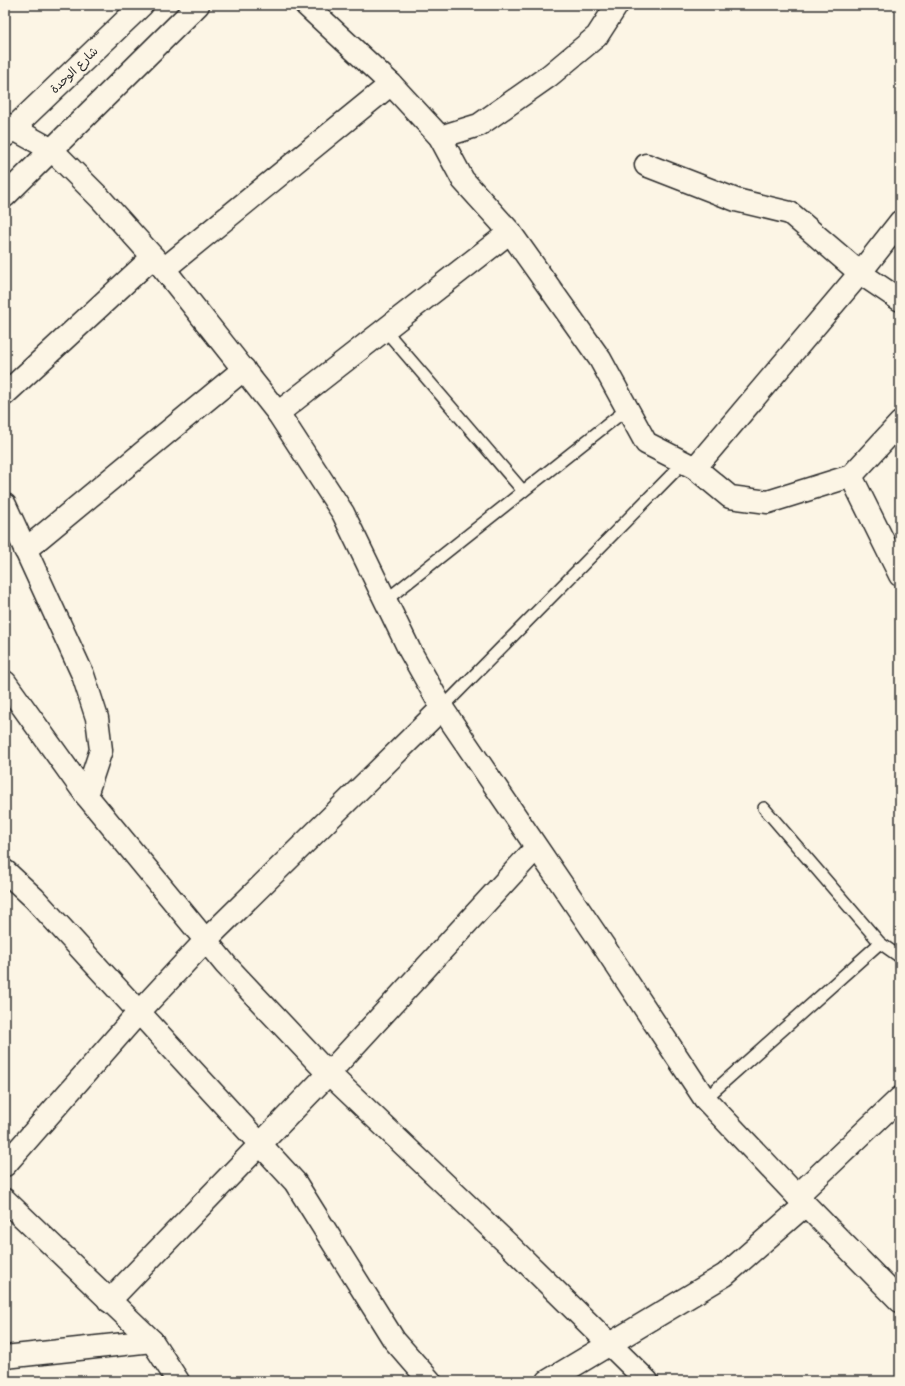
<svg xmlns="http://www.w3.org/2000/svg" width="905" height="1386" viewBox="0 0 905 1386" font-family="'Balsamiq Sans','Playpen Sans Arabic',sans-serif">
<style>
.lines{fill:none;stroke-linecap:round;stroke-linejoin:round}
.lane-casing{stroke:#2b2b2b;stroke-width:14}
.street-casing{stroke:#2b2b2b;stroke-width:25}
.secondary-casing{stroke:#2b2b2b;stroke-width:25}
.lane{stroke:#fcf5e5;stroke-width:11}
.street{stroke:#fcf5e5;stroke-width:22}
.secondary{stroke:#fcf5e5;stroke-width:22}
.labels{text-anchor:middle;stroke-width:3.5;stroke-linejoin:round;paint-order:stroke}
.street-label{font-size:12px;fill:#2b2b2b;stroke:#fcf5e5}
</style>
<rect width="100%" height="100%" fill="#fcf5e5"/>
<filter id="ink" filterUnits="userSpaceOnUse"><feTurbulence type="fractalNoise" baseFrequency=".025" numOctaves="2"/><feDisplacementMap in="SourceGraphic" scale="8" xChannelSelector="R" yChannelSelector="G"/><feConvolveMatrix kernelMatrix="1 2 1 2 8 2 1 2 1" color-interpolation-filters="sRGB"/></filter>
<g filter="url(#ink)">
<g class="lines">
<g class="lane-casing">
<g id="lane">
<path d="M385,330l138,161"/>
<path d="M386,600l241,-191"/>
<path d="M442,708l241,-245"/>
<path d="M764,808l116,135 20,14"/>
<path d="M705,1099l175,-156"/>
</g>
</g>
<g class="street-casing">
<g id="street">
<path d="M440,137l39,-12 70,-49 48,-40 20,-31"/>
<path d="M646,165l90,35 54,13 70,60 40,27"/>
<path d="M510,232l90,127 46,84 49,25 35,29 38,5 83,-26 49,-53"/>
<path d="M164,269l227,-185"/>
<path d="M5,394l148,-137"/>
<path d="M278,413l232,-181 -47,-52 -23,-43 -49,-53 -85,-79"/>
<path d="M695,468l165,-195 40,-51"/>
<path d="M851,476l49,99"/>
<path d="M5,505l78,170 14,43 4,32 -15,45"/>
<path d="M25,550l219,-181"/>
<path d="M5,682l81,113 140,170 95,101 188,179 138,136"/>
<path d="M5,871l29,27 261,284 99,158 36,41"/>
<path d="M5,1165l134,-153 67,-72 236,-232"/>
<path d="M797,1196l103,-98"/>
<path d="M5,1200l147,141 26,40"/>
<path d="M109,1301l220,-228 207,-225"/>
<path d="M5,1357l147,-16"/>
<path d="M548,1381l177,-106 80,-70"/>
</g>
</g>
<g class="secondary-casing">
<g id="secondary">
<path d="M5,124l47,26 48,48 64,71 114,144 65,100 66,136 33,59 161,237 102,154 92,97 103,105"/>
<path d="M5,136l137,-131"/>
<path d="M5,196l193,-191"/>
</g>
</g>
<use href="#lane" class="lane"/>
<use href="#street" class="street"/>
<use href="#secondary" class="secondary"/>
</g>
</g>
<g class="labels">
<g class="street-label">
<text transform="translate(74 70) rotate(-44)" y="4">شارع الوحدة</text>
</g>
</g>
<rect width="905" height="1386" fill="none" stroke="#fcf5e5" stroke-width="20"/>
<rect x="10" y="10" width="885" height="1366" fill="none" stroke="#2b2b2b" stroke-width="1.5" filter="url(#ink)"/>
</svg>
